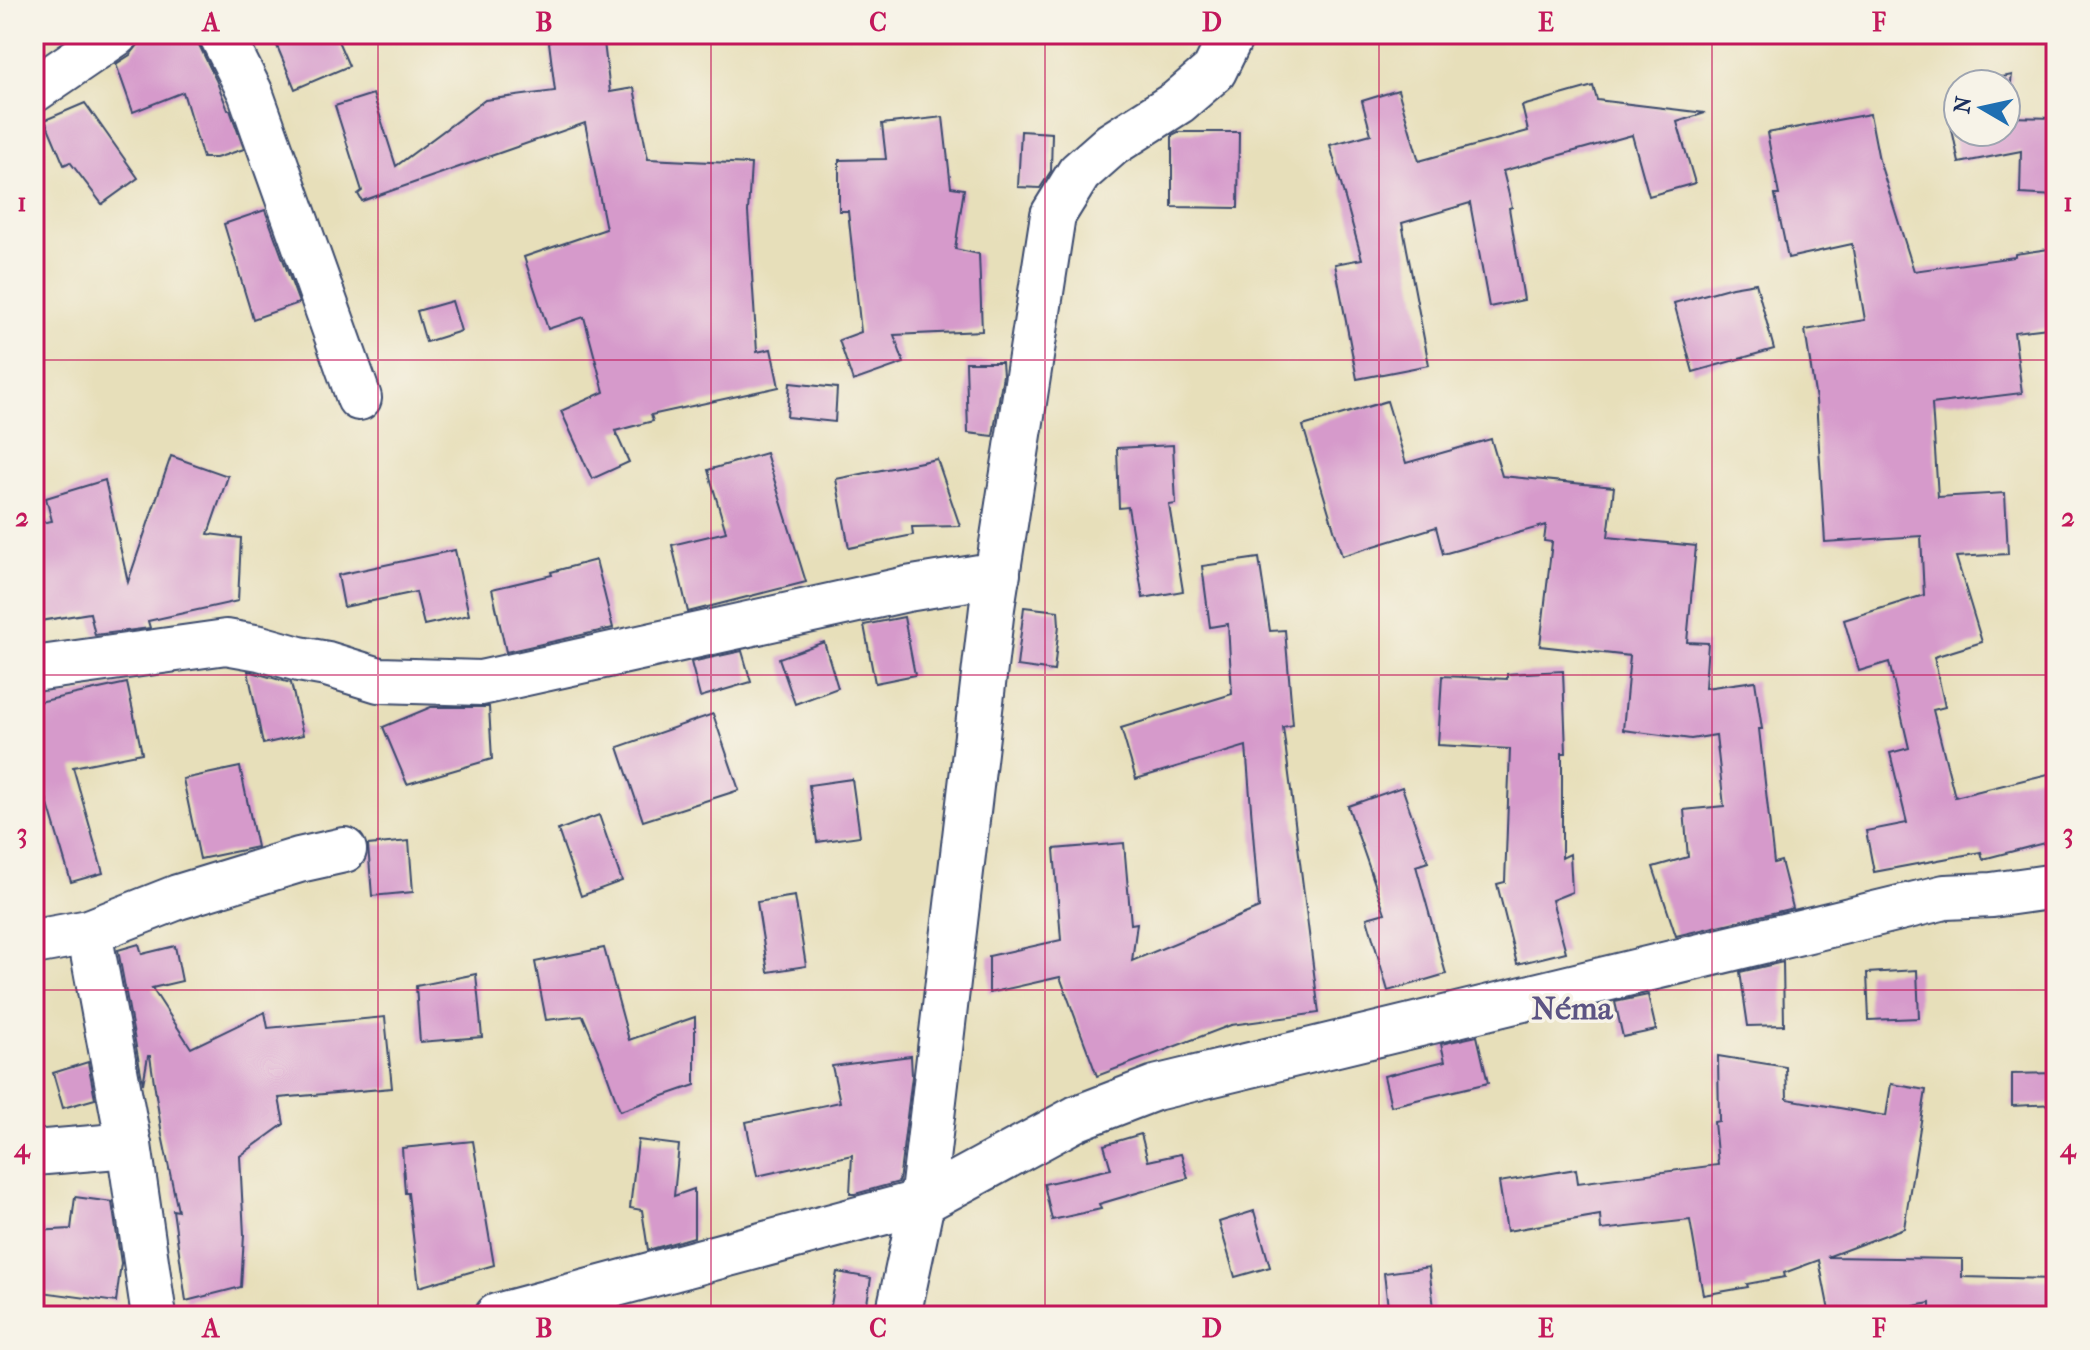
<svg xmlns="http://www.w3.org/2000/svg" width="2090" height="1350" viewBox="0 0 2090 1350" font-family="'IM FELL French Canon',serif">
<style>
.building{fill:#d69acb}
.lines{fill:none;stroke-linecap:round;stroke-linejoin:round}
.minor-casing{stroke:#3a496c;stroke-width:48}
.minor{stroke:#fff;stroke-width:44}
.grid{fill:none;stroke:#c2185b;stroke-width:2;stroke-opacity:0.55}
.labels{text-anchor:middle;stroke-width:7;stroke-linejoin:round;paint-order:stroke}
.neighbourhood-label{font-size:32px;font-weight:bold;fill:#5c5484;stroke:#f7f3e8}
.neatline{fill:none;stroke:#c2185b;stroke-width:3}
.grid-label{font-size:26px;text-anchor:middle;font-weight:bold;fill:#c2185b}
</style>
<rect width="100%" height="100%" fill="#f7f3e8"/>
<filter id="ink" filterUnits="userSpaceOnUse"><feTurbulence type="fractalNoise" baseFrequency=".0125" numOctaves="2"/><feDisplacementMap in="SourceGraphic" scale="16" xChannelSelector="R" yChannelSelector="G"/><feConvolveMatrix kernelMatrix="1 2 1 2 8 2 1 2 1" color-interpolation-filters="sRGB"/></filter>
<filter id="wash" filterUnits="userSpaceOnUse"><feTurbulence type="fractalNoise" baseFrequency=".006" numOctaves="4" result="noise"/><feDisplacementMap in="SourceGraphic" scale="32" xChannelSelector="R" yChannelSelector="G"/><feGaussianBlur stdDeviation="1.8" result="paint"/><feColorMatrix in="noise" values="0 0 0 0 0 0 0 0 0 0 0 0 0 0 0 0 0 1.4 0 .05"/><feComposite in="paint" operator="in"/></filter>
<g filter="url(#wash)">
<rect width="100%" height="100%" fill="#e7dfba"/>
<g id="blocks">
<g class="building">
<path d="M141,34h55l3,11 17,35 12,30h2l14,39 -28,9h-13l-20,-66 -50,20 -17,-48 14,-9 8,-10z"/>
<path d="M272,34h63l14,32 -54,23z"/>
<path d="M548,34h55l7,58 24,-4 14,71 103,5 -3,48 9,140 14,-3 8,38 -128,28 2,6 -38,10 14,31 -37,17 -31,-68 43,-19 -20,-75 -36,12 -24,-72 82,-28 -21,-106 -223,78 -4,-7 4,-3 -27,-85 38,-12 23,72 89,-66 70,-9z"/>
<path d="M2012,75l-6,42 50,1v78l-36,-2 1,-43 -62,12 -13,-63 12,-3v35h48v-48h-37z"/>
<path d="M1593,86l4,14 108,13 -28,9 18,61 -46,13 -17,-61 -129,36 9,36 -3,1 15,92 -35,7 -19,-104 -68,20 27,142 -72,14 -22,-115 27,-5 -32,-114 41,-11 -9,-33 36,-11 21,71 109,-30 -6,-25z"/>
<path d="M85,103l53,75 -36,26 -32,-42 -6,3 -19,-45z"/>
<path d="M1870,114l9,46 35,111 101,-14v-3l41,-6v79l-42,5 8,61 -90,11 6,93 67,-4 3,61 -52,3 26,85 -48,15 11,50 -12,3 22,87 101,-25v68l-73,19 -2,-7 -107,20 -8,-41 41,-8 -17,-70 19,-5 -20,-86 -30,9 -15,-51 80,-25 -3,-59 -96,6 -9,-142 -11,-70 60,-10 -13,-76 -64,14 -13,-63h4l-12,-62z"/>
<path d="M943,117l8,70 13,2 -9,60 24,5 3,77 -88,4 10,28 -51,18 -14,-41 22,-8 -13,-121h-9v-51l47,-1 -4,-35z"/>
<path d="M1021,131l31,2 -1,38 -11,17 -22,-1z"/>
<path d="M1178,132h61l-1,76 -66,-1v-72z"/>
<path d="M265,210l34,93 -46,16 -29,-95z"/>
<path d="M1756,283l18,66 -81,23 -19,-69 58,-16z"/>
<path d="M452,301l9,30 -35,11 -9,-31z"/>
<path d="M966,362h36l1,13 -10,61 -25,-3z"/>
<path d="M790,383l47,5 -2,34 -48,-5z"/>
<path d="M1387,401l19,62 85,-24 11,37 112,11 -6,50 88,9 -9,96 21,1 -3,45 50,-7 7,48h-3l15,134 7,-2 12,47 -117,28 -23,-69 35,-10 -4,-47 40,-4 -8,-71 -25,4 -68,-9 7,-74 -90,-10 12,-104 -8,-1 2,-16 -103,29 -7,-27 -94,29 -39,-130z"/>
<path d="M1173,445l3,59 -7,1 14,86 -40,7 -15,-91 -9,1 -2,-60z"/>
<path d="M766,453l40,129 -118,30 -16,-67 54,-13 -18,-62z"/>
<path d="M171,456l57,20 -20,58 33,4 -3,63 -90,20 2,7 -55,7 -5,-22 -50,8 -6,-31v-66l18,-3 -6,-23 59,-18 23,102z"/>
<path d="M937,459l23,67 -48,1 1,8 -64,13 -13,-69z"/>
<path d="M455,550l14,65 -45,10 -8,-33 -72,15 -6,-32z"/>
<path d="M1259,558l11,73 15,-1 8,95 -10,2 36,286 -88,12 -134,51 -37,-99 -71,16v-37l72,-16 -7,-91 70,-6 7,81 6,-1 -5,38 127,-53 -13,-162 -110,33 -15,-51 111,-34 -4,-70 -18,3 -8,-61z"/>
<path d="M596,560l17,68 -107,24 -14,-63 60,-14 -1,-3z"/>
<path d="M1024,607l34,4 1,14 -5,46 -37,-5z"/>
<path d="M904,617l11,58 -40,8 -11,-58z"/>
<path d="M824,642l14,46 -43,16 -16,-46z"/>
<path d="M742,651l9,31 -51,15 -9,-35z"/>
<path d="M248,671l43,12 12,52 -40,9z"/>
<path d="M1563,671l3,82h-4v105l8,-4 2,38 -20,8 14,52 -49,12 -20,-80 8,-2 5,-133 -72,-4 4,-69 65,3v-5z"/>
<path d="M127,683l15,70 -69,14 30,106 -32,9 -32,-108 -5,2v-73z"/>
<path d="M431,707h58l3,52 -85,25 -24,-57z"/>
<path d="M713,714l26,76 -96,31 -25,-74z"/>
<path d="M240,767l17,80 -57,12 -17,-80z"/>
<path d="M852,779l8,57 -43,6 -8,-57z"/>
<path d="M1402,787l26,75 -12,4 30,108 -58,17 -21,-73 18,-5 -37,-107z"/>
<path d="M599,815l23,66 -41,15 -23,-66z"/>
<path d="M409,841l4,51 -41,4 -4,-51z"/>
<path d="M795,896l11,70 -38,6 -11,-70z"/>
<path d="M139,944l3,10 33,-8 7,35 -30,7 39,60 74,-36 3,16 117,-11 7,71 -113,10 5,26 -44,32 4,79 -3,52 -55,14 -13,-91 5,1 -16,-76 -12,-79h-2l-5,28 -25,-134z"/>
<path d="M604,948l25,92 66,-23v68l-75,26 -19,-53 -18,-42 -37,4 -11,-58z"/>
<path d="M1783,962l1,63 -36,1 -8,-54z"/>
<path d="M1917,970l2,48 -50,2 -2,-47z"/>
<path d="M476,974l6,63 -62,5 -4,-56z"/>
<path d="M1648,995l8,35 -33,7 -8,-35z"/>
<path d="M1477,1036l11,47 -97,23 -7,-30 61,-15 -4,-17z"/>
<path d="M911,1056l1,20 -13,106 -44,12h-5l2,-39 -95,21 -11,-54 94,-20 -8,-36z"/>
<path d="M1718,1056l68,11 1,32 99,17 5,-32 35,6 -22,138 -77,29 135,2v18l94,2v37h-126v-13l-66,13h-34l-11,-56 -35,13 1,4 -38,7 1,3 -45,8 -13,-75 -89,10 -1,-15 -93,16 -8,-49 77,-13 2,14 140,-18 -4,-43 5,-1z"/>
<path d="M88,1062l7,37 -32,9 -10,-35z"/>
<path d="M2056,1073v31l-44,2v-32z"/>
<path d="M1141,1134l7,27 33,-7 7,24 -89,26 2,5 -49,11 -8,-36 67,-15 -7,-24z"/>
<path d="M638,1140l41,5 -5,51 20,-7v48l-46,13 -6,-40 -12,-2z"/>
<path d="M473,1141l21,124 -75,22 -11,-94h-3l-3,-45z"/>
<path d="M75,1197l37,5 9,61 -5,39 -82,-11v-60l37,-2z"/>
<path d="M1254,1211l16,56 -35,10 -16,-55z"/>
<path d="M1429,1267l6,49h-46l-5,-43z"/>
<path d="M837,1272l34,6 -6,38h-36z"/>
</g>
</g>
</g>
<g filter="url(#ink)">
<use href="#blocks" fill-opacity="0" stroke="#3a496c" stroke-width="2"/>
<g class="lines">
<g class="minor-casing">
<g id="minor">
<path d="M221,34l29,58 109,306"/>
<path d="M34,90l82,-56"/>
<path d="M34,669l192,-27 34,6 39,11 28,5 52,16 102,3 426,-94 91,-15"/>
<path d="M89,932l40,213 25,171"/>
<path d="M34,942l55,-10 89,-35 121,-37 45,-10"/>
<path d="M34,1153l95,-8"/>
<path d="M497,1316l425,-114 155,-84 78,-30 790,-191 47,-2 64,-9"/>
<path d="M898,1316l24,-114 70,-594 61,-393 26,-42 33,-29 66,-42 36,-31 18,-37"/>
</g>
</g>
<use href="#minor" class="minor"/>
</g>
</g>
<path class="grid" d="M378,34v1282M711,34v1282M1045,34v1282M1379,34v1282M1712,34v1282M34,360h2022M34,675h2022M34,990h2022"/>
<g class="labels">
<g class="neighbourhood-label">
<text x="1572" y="1019">Néma</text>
</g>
</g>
<rect width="2090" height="1350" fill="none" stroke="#f7f3e8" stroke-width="88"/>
<g transform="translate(1982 108) rotate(279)"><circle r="38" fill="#f7f3e8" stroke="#9fa5b1" stroke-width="2"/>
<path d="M0-6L14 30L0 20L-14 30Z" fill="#1f6fb2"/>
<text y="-12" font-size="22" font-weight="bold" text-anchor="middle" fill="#1b2f5e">N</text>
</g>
<rect x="44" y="44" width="2002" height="1262" class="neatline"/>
<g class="grid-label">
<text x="211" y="31">A</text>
<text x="544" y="31">B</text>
<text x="878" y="31">C</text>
<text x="1212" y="31">D</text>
<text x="1546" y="31">E</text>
<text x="1879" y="31">F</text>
<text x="22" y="211">1</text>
<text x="2068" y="211">1</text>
<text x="22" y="526">2</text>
<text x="2068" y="526">2</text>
<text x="22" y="842">3</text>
<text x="2068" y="842">3</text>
<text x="22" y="1157">4</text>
<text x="2068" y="1157">4</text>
<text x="211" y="1337">A</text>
<text x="544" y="1337">B</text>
<text x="878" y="1337">C</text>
<text x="1212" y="1337">D</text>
<text x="1546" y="1337">E</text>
<text x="1879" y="1337">F</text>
</g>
</svg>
